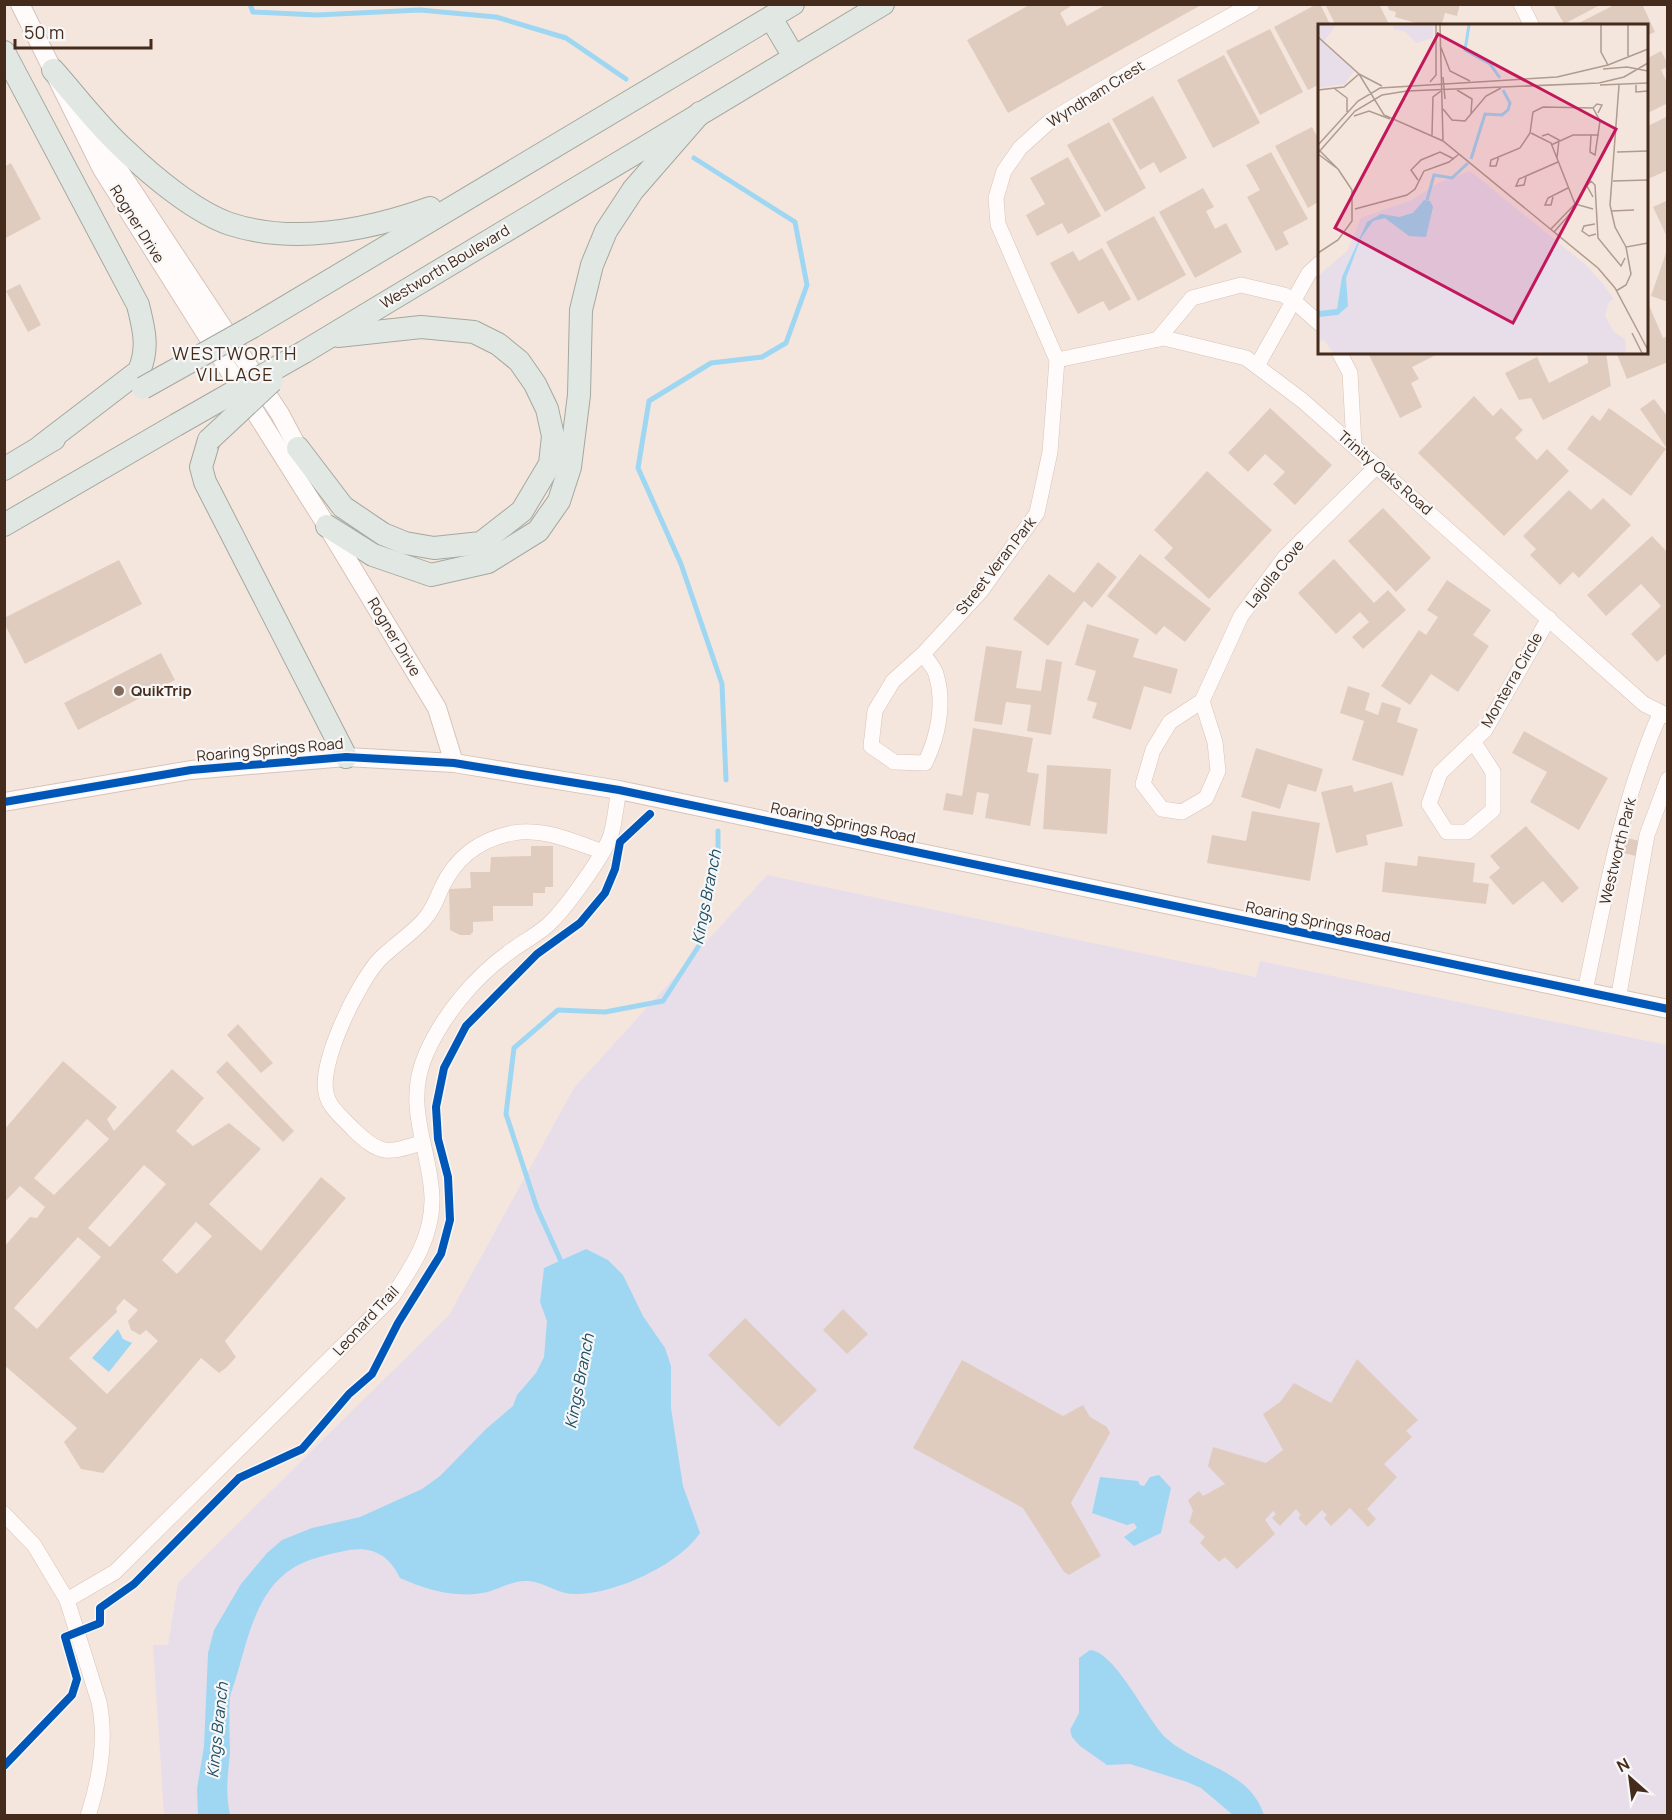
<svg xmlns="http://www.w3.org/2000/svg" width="1672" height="1820" viewBox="0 0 1672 1820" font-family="Manrope,sans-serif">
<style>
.green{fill:#e7deea}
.water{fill:#9fd7f3}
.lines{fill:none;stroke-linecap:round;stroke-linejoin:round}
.stream{stroke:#9fd7f3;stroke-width:5}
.building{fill:#e0ccbf;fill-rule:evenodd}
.minor-casing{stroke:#d7c3b8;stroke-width:16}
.tertiary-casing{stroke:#d7c3b8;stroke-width:20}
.primary-casing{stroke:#a4a89f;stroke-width:24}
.minor{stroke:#fefbfa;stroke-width:15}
.tertiary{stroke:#fefbfa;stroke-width:18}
.primary{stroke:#e1e7e3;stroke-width:22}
.primary-bridge-casing{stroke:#a4a89f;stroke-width:24;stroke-linecap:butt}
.primary-bridge{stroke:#e1e7e3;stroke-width:22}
.cycleway-casing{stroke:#f7f7f7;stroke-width:11}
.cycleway{stroke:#0057b8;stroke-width:8}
.poi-dot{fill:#836c5f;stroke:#f7f7f7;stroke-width:2}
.labels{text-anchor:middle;stroke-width:4.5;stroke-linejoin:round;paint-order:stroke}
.street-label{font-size:15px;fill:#452b1b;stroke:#f7f7f7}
.poi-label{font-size:15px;font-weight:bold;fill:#452b1b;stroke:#f7f7f7;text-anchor:start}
.water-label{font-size:16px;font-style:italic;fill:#1f4f65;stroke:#f7f7f7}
.quarter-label{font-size:18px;letter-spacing:1.5px;fill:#452b1b;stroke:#f7f7f7}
.inset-river{fill:none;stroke:#9fd7f3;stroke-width:3}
.inset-road{fill:none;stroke:#af9b8f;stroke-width:1.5}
.view{fill:#c2185b;fill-opacity:0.15;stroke:#c2185b;stroke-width:3}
.inset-edge{fill:none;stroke:#452b1b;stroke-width:3}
</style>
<rect width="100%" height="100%" fill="#f5e6dd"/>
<path class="green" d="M767,875l489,102 4,-16 407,84v770h-1503l-11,-170h15l10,-62 271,-268 125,-227z"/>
<g class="water">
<path d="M586,1249l22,11 15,15 20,41 22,32 6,18v42l12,78 17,47c-22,33 -89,63 -128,61 -15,-1 -29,-12 -44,-13 -14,-1 -27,7 -40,11 -30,7 -61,-2 -88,-14 -10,-22 -27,-32 -51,-28 -18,4 -40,8 -56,18 -42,26 -47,85 -62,125 -3,8 -1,47 -1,59 -2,25 -5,38 0,63h-32l-1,-26 7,-43 4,-93 6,-23 27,-46 26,-31 15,-13 30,-12 48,-11 62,-28 18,-13 46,-47 27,-23 4,-11 19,-22 8,-16 3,-36 -7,-19 4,-34z"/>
<path d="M118,1329l5,10 9,4 -23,29 -17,-14z"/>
<path d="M1159,1475l12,13 -10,45 -27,13 -10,-9 13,-9 -3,-5 -7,2 -35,-12 8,-36 38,4 2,4 4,1 6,-9z"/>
<path d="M1090,1650c25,1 57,70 76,88 31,28 84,32 98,77h-31l-32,-27 -14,-6 -57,-18 -23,1 -27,-19 -8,-9 -2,-7 9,-17v-55z"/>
</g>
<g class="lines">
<g class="stream">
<path d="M250,4l3,8 64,3 103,-5 76,7 70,21 60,41"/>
<path d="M694,158l101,64 12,63 -21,58 -24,14 -51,6 -62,38 -11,67 43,96 41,120 4,96"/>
<path d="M564,1268l-27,-60 -31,-94 8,-66 44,-38 47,2 58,-11 37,-57 18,-94v-19"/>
</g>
</g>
<g class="building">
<path d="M1031,4h43l-14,9 7,13 40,-22h96l-195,109 -41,-73z"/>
<path d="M1317,4h3l11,22h-11v58l-12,6 -34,-63z"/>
<path d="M1325,4h54l11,22h-54z"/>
<path d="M1387,4h73l-3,12 -12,-3 -4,13h-15l-31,-9 1,-5 -7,-2z"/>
<path d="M1553,4h49l-38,20z"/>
<path d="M1616,4h26l13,28 -9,4v-10h-73z"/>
<path d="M1270,29l33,63 -43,23 -34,-64z"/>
<path d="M1661,51l7,13v3l-7,3 7,14v19l-22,11v-55z"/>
<path d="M1224,55l36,68 -47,25 -36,-68z"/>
<path d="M1153,96l34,62 -27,15 -6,-11 -14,8 -28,-51z"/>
<path d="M1668,116v54l-22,10v-53z"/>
<path d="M1109,122l37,66 -41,24 -38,-67z"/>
<path d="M1312,127l8,15v59l-12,7 -33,-62z"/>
<path d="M1271,152l37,67 -25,13 6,12 -13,7 -29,-54 13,-7 -14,-25z"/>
<path d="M1068,157l33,59 -33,18 -6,-11 -25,13 -11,-21 19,-11 -15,-26z"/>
<path d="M11,163l30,56 -37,20v-72z"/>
<path d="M1203,188l11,19 -8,4 9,18 11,-6 16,29 -47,26 -36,-66z"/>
<path d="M1668,200v39l-15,-32z"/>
<path d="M1154,216l32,59 -48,26 -32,-59z"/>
<path d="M1102,248l29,51 -22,12 -6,-10 -25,13 -28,-51 23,-12 6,10z"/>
<path d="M1667,250h1v52l-17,-6z"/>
<path d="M20,284l21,41 -13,7 -22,-41z"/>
<path d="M1646,298l17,40 5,-2v26l-41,17 -11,-27h30z"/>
<path d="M1374,352h68l-30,15 7,12 -8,4 11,24 -22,11 -31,-63z"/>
<path d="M1587,352h19l5,34 -68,34 -12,-22 -12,2 -14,-27 32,-16 12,26 39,-20z"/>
<path d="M1474,396l19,20 8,-8 22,22 -8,8 22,22 10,-11 22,22 -65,65 -86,-83z"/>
<path d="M1654,399l14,18v33l-28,-41z"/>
<path d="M1270,408l62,57 -37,40 -22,-21 12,-12 -20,-18 -17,18 -20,-19z"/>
<path d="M1609,408l57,41 -35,47 -64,-47 25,-34 8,6z"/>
<path d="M1207,471l65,59 -63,69 -45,-41 9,-10 -19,-18z"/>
<path d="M1569,490l22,20 12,-12 28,27 -52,53 -6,-6 -13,13 -30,-30 6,-6 -13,-13z"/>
<path d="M1383,508l48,50 -35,34 -48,-51z"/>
<path d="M1652,536l16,17v99l-11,10 -26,-28 30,-28 -20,-22 -35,32 -19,-21z"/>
<path d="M1140,554l71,55 -26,33 -21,-16 -8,9 -49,-39z"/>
<path d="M1334,559l40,44 14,-13 18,20 -43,39 -11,-12 17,-15 -9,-10 -24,22 -38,-41z"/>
<path d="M119,560l23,44 -117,60 -21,-41v-5z"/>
<path d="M1098,562l19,15 -25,31 -8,-7 -36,45 -35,-27 36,-45 25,19z"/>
<path d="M1447,580l44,30 -18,25 16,11 -31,46 -27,-18 -21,31 -29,-19 38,-56 7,5 12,-18 -11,-7z"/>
<path d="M1087,624l52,15 -6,18 45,12 -7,25 -27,-8 -13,44 -39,-12 5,-15 -10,-3 9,-29 -21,-6z"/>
<path d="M986,646l36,5 -6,37 25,3 5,-32 16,3 -11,73 -24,-4 4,-26 -25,-3 -4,23 -28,-4z"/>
<path d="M161,653l14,27 -97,50 -14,-27z"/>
<path d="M1348,686l22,7 -5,17 13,5 4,-13 19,6 -4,14 21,7 -15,47 -51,-16 12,-39 -24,-8z"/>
<path d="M973,728l60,10 -6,34 12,2 -9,52 -45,-8 4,-24 -12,-2 -4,23 -30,-5 3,-17 16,3z"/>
<path d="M1524,731l84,47 -29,52 -49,-28 17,-30 -35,-19z"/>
<path d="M1256,748l67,21 -7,23 -28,-8 -8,25 -39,-12z"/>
<path d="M1047,765l64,4 -4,65 -64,-5z"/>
<path d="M1392,782l11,44 -37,9 2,10 -32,8 -15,-61 31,-7 2,7z"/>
<path d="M1252,811l68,12 -10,58 -103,-18 5,-28 34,6z"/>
<path d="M1526,826l53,62 -17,15 -19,-22 -30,24 -24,-28 11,-9 -10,-12z"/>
<path d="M1627,838l13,3 -4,15 -13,-3z"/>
<path d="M531,846h22v41h-8v6h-12v13h-40v15l-20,1v10l-3,3h-10l-10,-5 -1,-41 22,-1 -1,-16h20l1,-15 40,-1z"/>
<path d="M1418,856l57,7 -2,19 16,2 -3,20 -104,-12 3,-30 32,4z"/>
<path d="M238,1024l35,39 -12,10 -34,-38z"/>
<path d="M63,1061l54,46 -10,12 7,12 58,-62 32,29 -28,33 17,15 36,-23 32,26 -52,55 52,47 60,-74 25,21 -121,143 11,16 -10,11 -7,5 -18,-15 -98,115 -22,-4 -17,-27 13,-14 -73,-63v-118l26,-30 7,1 8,-11 -25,-21 -16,17v-73zM87,1119l22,20 -55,56 -20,-17zM144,1165l22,19 -56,63 -22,-19zM196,1222l16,14 -35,38 -15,-14zM78,1237l23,20 -64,72 -23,-21zM124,1299l14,11 -10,11 3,9 9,5 6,-5 12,11 -51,53 -38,-36 48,-46 -1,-4z"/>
<path d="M227,1061l67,70 -11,11 -67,-70z"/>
<path d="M843,1309l25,25 -21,20 -24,-24z"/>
<path d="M745,1318l72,72 -38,37 -71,-72z"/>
<path d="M1357,1359l61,61 -12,11 6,6 -28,27 13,13 -30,32 9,10 -8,8 -18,-19 -19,18 -7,-8 3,-3 -5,-5 -16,16 -8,-8 3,-3 -5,-6 -16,17 -8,-8 4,-4 -3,-3 -8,9 10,14 -38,35 -12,-12 -6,5 -19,-19 5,-6 -16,-15 4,-11 -5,-11 11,-9 4,5 22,-12 -17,-18 5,-19 53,16 17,-13 -20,-36 17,-12 14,-19 37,20z"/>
<path d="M962,1360l101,56 20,-11 7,12 17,10 3,6 -39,70 30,53 -32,19 -5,-3 -41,-64 -110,-60z"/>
</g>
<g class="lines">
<g class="minor-casing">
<g id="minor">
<path d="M1521,4l11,22"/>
<path d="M1158,339l34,-41 49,-13 43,10 10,6 26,23"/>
<path d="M1339,352l11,21 4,72"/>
<path d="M1057,360l107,-22 82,20 57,43 341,303 24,12"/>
<path d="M1257,366l52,-93 11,-10"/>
<path d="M923,654c4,6 11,13 13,20 9,30 2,63 -11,89l-31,-1 -23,-16 4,-35 18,-30 30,-27 58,-63 56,-78 13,-61 7,-92 -59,-136 -2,-26 8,-27 16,-23 30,-27 90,-55 112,-62"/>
<path d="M1202,701l13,41 3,29 -12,27 -24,14 -20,-3 -19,-25 10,-34 17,-28 32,-21 39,-85 44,-59 92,-91"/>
<path d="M1473,741l20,31v38l-26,22h-20l-18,-28 11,-31 45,-43 64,-112"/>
<path d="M1585,991c20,-93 36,-189 75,-277"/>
<path d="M1618,1000l29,-165 21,-56"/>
<path d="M421,1143c-35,11 -41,12 -68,-14 -10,-11 -24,-21 -27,-36 -7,-31 32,-110 53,-133 14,-14 31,-25 44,-39 9,-10 13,-20 18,-32 14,-31 39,-50 72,-56 30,-6 61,9 88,18"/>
<path d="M4,1514l30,31 33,55 32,102c8,38 1,77 -11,114"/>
<path d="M67,1600l48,-28 277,-275c21,-31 41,-61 40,-100 -2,-50 -29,-91 -6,-143 17,-39 48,-76 82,-101 14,-11 32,-19 44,-32 15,-15 53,-67 59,-86 4,-14 5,-30 8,-45"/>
</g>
</g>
<g class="tertiary-casing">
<g id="tertiary">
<path d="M20,4l82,165 225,357 110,182 17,55"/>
<path d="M95,134l185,280 18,34"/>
<path d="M4,802l187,-32 155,-13 108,6 165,27 1049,219"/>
</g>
</g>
<g class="primary-casing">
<g id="primary">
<path d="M771,18l23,39"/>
<path d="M4,52l134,253c6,24 11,43 1,66l-98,75"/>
<path d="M53,70c24,27 46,57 73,81 26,25 69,61 104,73 65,21 138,6 200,-16"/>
<path d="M252,327l541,-323"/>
<path d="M304,352l579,-348"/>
<path d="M209,440l-8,27 4,15 141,275"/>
<path d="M298,448l45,59 40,27 22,9 29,5 47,-5 41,-32 28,-47 3,-28 -6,-27 -12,-25 -16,-23 -21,-17 -24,-12 -53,-5 -83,9"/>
<path d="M4,469l50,-30"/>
<path d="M4,525l172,-100"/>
<path d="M327,526l46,29 58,20 57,-13 50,-31 21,-30 11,-34 9,-72 2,-85 11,-45 14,-34 27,-41 67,-77"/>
</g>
</g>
<use href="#minor" class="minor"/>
<use href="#tertiary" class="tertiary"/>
<use href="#primary" class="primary"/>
<g class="primary-bridge-casing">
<g id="primary-bridge">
<path d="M143,388l109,-61"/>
<path d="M176,425l128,-73"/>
<path d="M209,440l63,-59"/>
</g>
</g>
<use href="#primary-bridge" class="primary-bridge"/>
<g class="cycleway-casing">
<g id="cycleway">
<path d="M4,802l187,-32 155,-13 108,6 165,27 1049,219"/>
<path d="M4,1766l68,-71 5,-16 -12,-42 35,-14v-15l34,-24 105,-106 63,-29 47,-55 23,-20 26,-51 43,-69 9,-34 -2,-43 -10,-38 -2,-32 8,-39 22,-42 71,-72 43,-31 25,-30 10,-24 5,-27 30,-28"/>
</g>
</g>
<use href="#cycleway" class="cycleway"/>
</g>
<circle class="poi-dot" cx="119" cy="691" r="6"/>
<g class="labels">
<g class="street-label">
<text transform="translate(1096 94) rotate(-32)" y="5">Wyndham Crest</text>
<text transform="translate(137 224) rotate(58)" y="5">Rogner Drive</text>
<text transform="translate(445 267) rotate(-31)" y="5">Westworth Boulevard</text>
<text transform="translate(1385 473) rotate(41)" y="5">Trinity Oaks Road</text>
<text transform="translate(996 566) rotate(-52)" y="5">Street Veran Park</text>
<text transform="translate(1275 574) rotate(-51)" y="5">Lajolla Cove</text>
<text transform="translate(394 637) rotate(59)" y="5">Rogner Drive</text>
<text transform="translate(1512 680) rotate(-60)" y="5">Monterra Circle</text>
<text transform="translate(270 750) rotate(-5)" y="5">Roaring Springs Road</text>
<text transform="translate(843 823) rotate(12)" y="5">Roaring Springs Road</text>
<text transform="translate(1618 851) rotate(-76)" y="5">Westworth Park</text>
<text transform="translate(1318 922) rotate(12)" y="5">Roaring Springs Road</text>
<text transform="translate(366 1321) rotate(-47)" y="5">Leonard Trail</text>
</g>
<g class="poi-label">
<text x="131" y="696">QuikTrip</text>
</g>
<g class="water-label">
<text transform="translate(706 897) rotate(-79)" y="6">Kings Branch</text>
<text transform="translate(579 1381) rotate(-79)" y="6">Kings Branch</text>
<text transform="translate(217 1730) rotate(-84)" y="6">Kings Branch</text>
</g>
<g class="quarter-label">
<text x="235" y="360">WESTWORTH<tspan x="235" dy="21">VILLAGE</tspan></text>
</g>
</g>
<g transform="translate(1318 24)">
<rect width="330" height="330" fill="#f5e6dd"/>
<path d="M0,1h18l-13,18 31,28 -9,13 -27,4zM75,1h40v13l-17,5 -11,-11 -12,-3zM152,147l116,94 17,19 11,15 -5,3 -4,14 9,16 11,7 1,14h-293l-9,-13 -6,2v-66l29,-25 14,-33 51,-18 26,-17z" fill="#e7deea"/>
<path d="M106,176l6,1 3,6 -7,30 -17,-1 -24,-18 -12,3 -12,17 -15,40 2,28 -10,9 -20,2v-6l19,-2 5,-32 25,-55 14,-8 18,3 14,-4z" fill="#9fd7f3"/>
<path class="inset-river" d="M151,1l-4,25 25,14 10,14M153,135l14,-45 17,1 6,-5 2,-7 -7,-13M109,176l7,-25 18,3 16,-15"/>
<path class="inset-road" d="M122,1l3,116M283,1v27l7,13M310,1v32M0,13l41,37 25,41 59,26 155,127 17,20 33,62M122,21l10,26 20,10M285,45l24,-2 21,4M41,50l23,12M125,53l2,22M112,58l6,-7v-50M282,61l48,-2M301,61l-9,120 5,22 11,20M318,61v7l12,-1M17,65l12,9v14M0,66l26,-3 15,-13M139,66l15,9 -1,15M275,84l4,-4 5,1 -4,8M125,85l9,11 13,1 21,-25 15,-8M36,92l15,-5 21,8M213,109l20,10 24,61 18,5M114,111l1,-38 8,-6M224,112l6,-2 11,6 -2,18M0,121l40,-44 22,-13 177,-11 51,-12 40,-16M233,121l22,-10h26M0,125l20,20 -20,-15M299,128l31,-1M0,129l37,-42 27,-16 25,-4 192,-8 25,-6 24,-14M181,132l-3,10h-6l1,-6 29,-12 10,-15 3,-21 10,-5 50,1 7,13 -5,34 -5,-3 1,-17M208,153l-2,8 -8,1 3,-7 39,-17M100,156l-7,-10 10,-10 19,-8 14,7M295,157l35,-1M235,173l-2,8h-6l3,-7 20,-10M275,173l-6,-11 4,-5 4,4 3,53 23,28 4,-8M37,185l52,-14 8,-6 9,-18 25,-9 10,-8M293,187l23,-1M277,200l-11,2 -2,5 7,5 7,-2M233,205l24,-25M236,208l22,-25M0,229l20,-13 14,-19v-31l-14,-21M298,267l10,-6 5,-11 -5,-27 22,-4M314,309l10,20"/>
<path class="view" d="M120,10l178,95 -103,194 -178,-95z"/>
<rect width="330" height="330" class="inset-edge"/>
</g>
<rect width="1672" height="1820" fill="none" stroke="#452b1b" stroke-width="12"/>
<g transform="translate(1630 1778) rotate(332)" stroke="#f7f7f7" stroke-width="4.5" paint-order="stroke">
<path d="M0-4.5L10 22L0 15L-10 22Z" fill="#452b1b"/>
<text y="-9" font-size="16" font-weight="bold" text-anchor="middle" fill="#452b1b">N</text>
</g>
<path d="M15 39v9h136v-9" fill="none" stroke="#452b1b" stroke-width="3"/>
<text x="24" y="39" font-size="18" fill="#452b1b" stroke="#f7f7f7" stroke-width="4.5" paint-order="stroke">50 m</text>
</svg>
